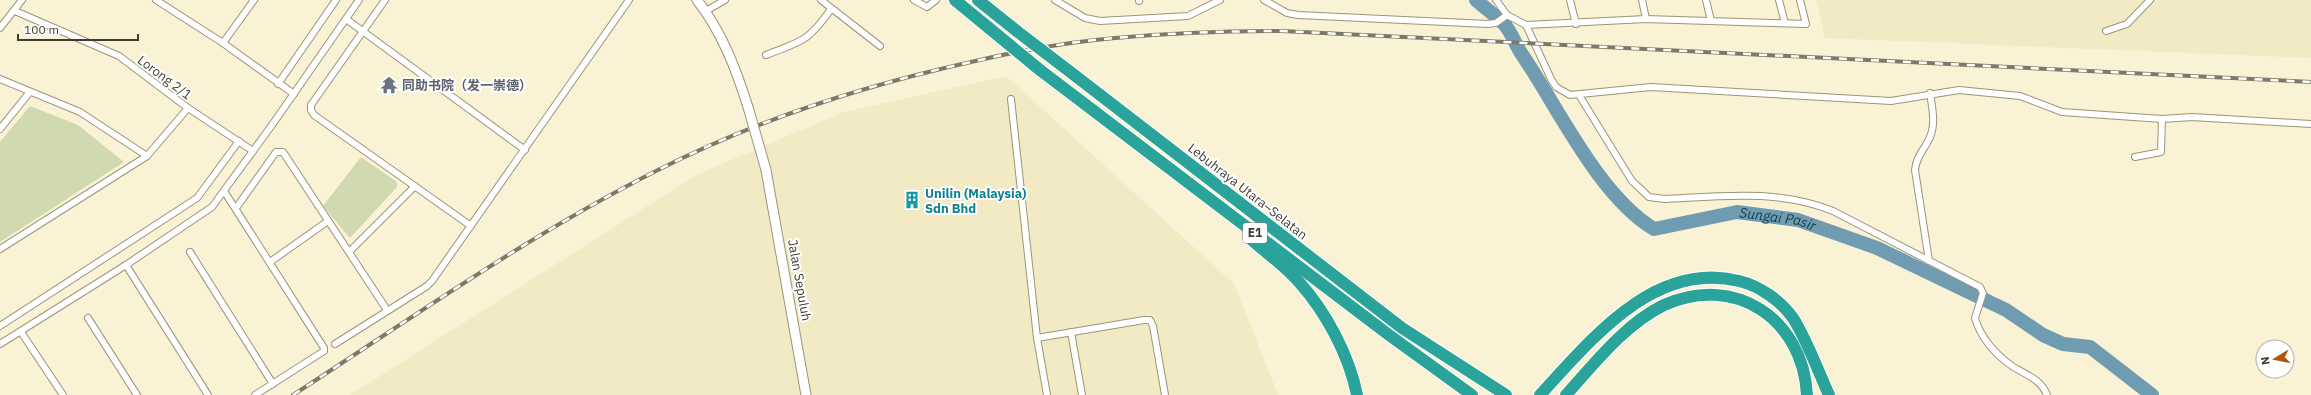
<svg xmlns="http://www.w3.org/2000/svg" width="2311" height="395" viewBox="0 0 2311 395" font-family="'IBM Plex Sans','Noto Sans SC',sans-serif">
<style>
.built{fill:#f2eac4}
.green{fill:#d1d9b1}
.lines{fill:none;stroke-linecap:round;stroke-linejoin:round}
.river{stroke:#709cb1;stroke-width:14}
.minor-casing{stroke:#9b9579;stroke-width:8}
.secondary-casing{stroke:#9b9579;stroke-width:11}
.motorway-casing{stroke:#fff;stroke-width:14}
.minor{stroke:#fff;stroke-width:6}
.secondary{stroke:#fff;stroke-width:9}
.motorway{stroke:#2aa49b;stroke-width:12}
.rail-casing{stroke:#7e7967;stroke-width:4}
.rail{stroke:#fff;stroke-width:2.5;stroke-dasharray:8;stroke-linecap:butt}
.secondary-bridge-casing{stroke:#9b9579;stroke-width:11;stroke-linecap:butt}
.motorway-bridge-casing{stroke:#fff;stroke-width:14;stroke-linecap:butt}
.secondary-bridge{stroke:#fff;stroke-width:9}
.motorway-bridge{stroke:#2aa49b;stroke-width:12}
.labels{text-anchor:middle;stroke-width:4;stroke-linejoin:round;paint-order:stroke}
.shield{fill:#fff;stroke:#78766d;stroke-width:1}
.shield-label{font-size:12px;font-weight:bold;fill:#3e3b2f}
.street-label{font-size:13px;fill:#3e3b2f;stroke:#fff}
.worship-label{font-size:13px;font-weight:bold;fill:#5b616d;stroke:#fff;text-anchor:start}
.culture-label{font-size:13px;font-weight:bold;fill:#0d838f;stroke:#fff;text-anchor:start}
.water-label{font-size:14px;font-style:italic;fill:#123a4a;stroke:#fff}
</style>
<rect width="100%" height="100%" fill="#f9f2d4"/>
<g class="built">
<path d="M1816,0h495v58l-486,-20z"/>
<path d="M1006,76l228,208 44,111h-928l348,-221 146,-62z"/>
</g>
<g class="green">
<path d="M30,106l48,19 46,37 -124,80v-100z"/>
<path d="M361,157l36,25v5l-47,51 -27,-32z"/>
</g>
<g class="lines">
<path class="river" id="s1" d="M1476,0c9,8 19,15 28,24 7,7 11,20 17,29 37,54 77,142 133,176l83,-17 61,8 79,28 129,62 37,25 20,9 27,3 62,48"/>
<g class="minor-casing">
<g id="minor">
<path d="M156,0l67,43 71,51"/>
<path d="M385,0l-74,105v5l3,5 157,111"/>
<path d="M821,0l59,46"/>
<path d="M914,0l13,7 9,-7"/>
<path d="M1055,0l30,18 15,3 88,-5 32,-16"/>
<path d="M1139,0v1"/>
<path d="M1264,0l23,13 11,2 190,9 8,-1 11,-8 19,10 120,-6 160,5 -6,-24"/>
<path d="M1496,0l11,15"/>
<path d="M1570,0l6,24"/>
<path d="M1642,0l4,19"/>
<path d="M1706,0l5,21"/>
<path d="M1779,0l6,23"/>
<path d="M15,11l104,45 69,52 65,43"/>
<path d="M706,11l19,-11"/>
<path d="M346,19l179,131"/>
<path d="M1526,25l25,54 5,8 14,8 81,-8 240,14 68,-11 61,6 42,16 100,7 30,-2 119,7"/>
<path d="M0,28l22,-28"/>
<path d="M2106,31l21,-7 23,-24"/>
<path d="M223,43l31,-43"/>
<path d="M766,55c36,-14 42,-13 65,-46"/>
<path d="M0,79l80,33 67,44"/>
<path d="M278,84l58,-84"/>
<path d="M1579,95l53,86 17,16 16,2c58,-3 113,-10 168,12l147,76 3,6 -8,25c5,19 21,37 37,48 14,9 29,13 35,29"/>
<path d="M1011,99l26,239 10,57"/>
<path d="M0,129l29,-36"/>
<path d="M2135,157l26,-5 1,-33"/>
<path d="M224,191l100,157v3l-69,44"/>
<path d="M236,208l40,-56h7l104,158"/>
<path d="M0,249l147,-93 41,-48"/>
<path d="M190,252l83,132"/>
<path d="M349,252l66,-66"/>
<path d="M1929,261l-14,-91c1,-14 10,-21 15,-33 6,-14 2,-30 0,-44"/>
<path d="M270,262l58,-41"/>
<path d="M126,265l82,130"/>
<path d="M88,318l49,77"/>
<path d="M0,326l197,-128 42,-57"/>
<path d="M21,332l42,63"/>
<path d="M1071,332l11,63"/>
<path d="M1037,338l107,-18h6l3,6 12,69"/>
<path d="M0,344l126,-79 86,-58 60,-82 87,-125"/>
<path d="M335,344l92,-58 5,-5 197,-281"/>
</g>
</g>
<g class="secondary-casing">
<g id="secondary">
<path d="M697,0c25,32 39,69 51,107"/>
<path d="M766,170l40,225"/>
</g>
</g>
<g class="motorway-casing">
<g id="motorway">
<path d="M955,0l34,28"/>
<path d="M978,0l40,32"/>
<path d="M1040,70l349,265 83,60"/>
<path d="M1073,74l329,254 104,67"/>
<path d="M1251,239c15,14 34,27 48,43 27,30 50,73 58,113"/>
<path d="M1540,395c51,-55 114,-135 199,-114 21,5 42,20 54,37 13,20 26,55 36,77"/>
<path d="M1566,395c28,-31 59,-71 98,-90 71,-32 139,14 143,90"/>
</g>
</g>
<use href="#minor" class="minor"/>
<use href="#secondary" class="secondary"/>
<use href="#motorway" class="motorway"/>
<g class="rail-casing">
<path id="rail" d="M293,395c119,-77 236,-160 363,-224 100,-51 206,-85 315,-109 47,-11 96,-20 144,-24 55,-5 111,-7 167,-7l1029,51"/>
</g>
<use href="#rail" class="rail"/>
<g class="secondary-bridge-casing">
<path id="secondary-bridge" d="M748,107l18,63"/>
</g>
<g class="motorway-bridge-casing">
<g id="motorway-bridge">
<path d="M989,28l51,42"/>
<path d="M1018,32l55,42"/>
</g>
</g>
<use href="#secondary-bridge" class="secondary-bridge"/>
<use href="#motorway-bridge" class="motorway-bridge"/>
</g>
<defs>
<g id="temple-bare" transform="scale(1.38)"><path d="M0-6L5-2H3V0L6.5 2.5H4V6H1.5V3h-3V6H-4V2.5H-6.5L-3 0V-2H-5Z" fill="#6b7280" stroke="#fff" stroke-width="2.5" paint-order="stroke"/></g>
<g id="building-bare" transform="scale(1.38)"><path d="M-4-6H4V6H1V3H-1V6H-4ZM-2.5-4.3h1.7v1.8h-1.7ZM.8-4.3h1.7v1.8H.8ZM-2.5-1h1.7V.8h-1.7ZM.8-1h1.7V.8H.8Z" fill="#0f9aa8" stroke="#fff" stroke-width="2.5" paint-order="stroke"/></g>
</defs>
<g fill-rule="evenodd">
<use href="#temple-bare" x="389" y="85"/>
<use href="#building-bare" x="912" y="200"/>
</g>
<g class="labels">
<rect class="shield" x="1243" y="223" width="24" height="20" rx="3"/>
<g class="shield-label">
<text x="1255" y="237">E1</text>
</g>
<g class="street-label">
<text transform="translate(165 77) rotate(37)" y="5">Lorong 2/1</text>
<text transform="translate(1248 191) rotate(38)" y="5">Lebuhraya Utara–Selatan</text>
<text transform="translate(800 280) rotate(80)" y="5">Jalan Sepuluh</text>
</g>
<g class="worship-label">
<text x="402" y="90">同助书院（发一崇德）</text>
</g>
<g class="culture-label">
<text x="925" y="198">Unilin (Malaysia)<tspan x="925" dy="15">Sdn Bhd</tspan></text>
</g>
<g class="water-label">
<text dy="5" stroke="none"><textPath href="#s1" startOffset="419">Sungai Pasir</textPath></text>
</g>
</g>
<g transform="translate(2275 359) rotate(260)"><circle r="19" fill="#ffffff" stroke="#b2b1ac"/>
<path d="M0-3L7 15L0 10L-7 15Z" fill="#b3530c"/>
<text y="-6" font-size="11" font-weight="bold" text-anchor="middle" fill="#3e3b2f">N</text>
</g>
<path d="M18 34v6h120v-6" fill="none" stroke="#3e3b2f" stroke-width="2"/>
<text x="24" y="34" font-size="12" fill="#3e3b2f" stroke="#ffffff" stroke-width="3" paint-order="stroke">100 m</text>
</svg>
